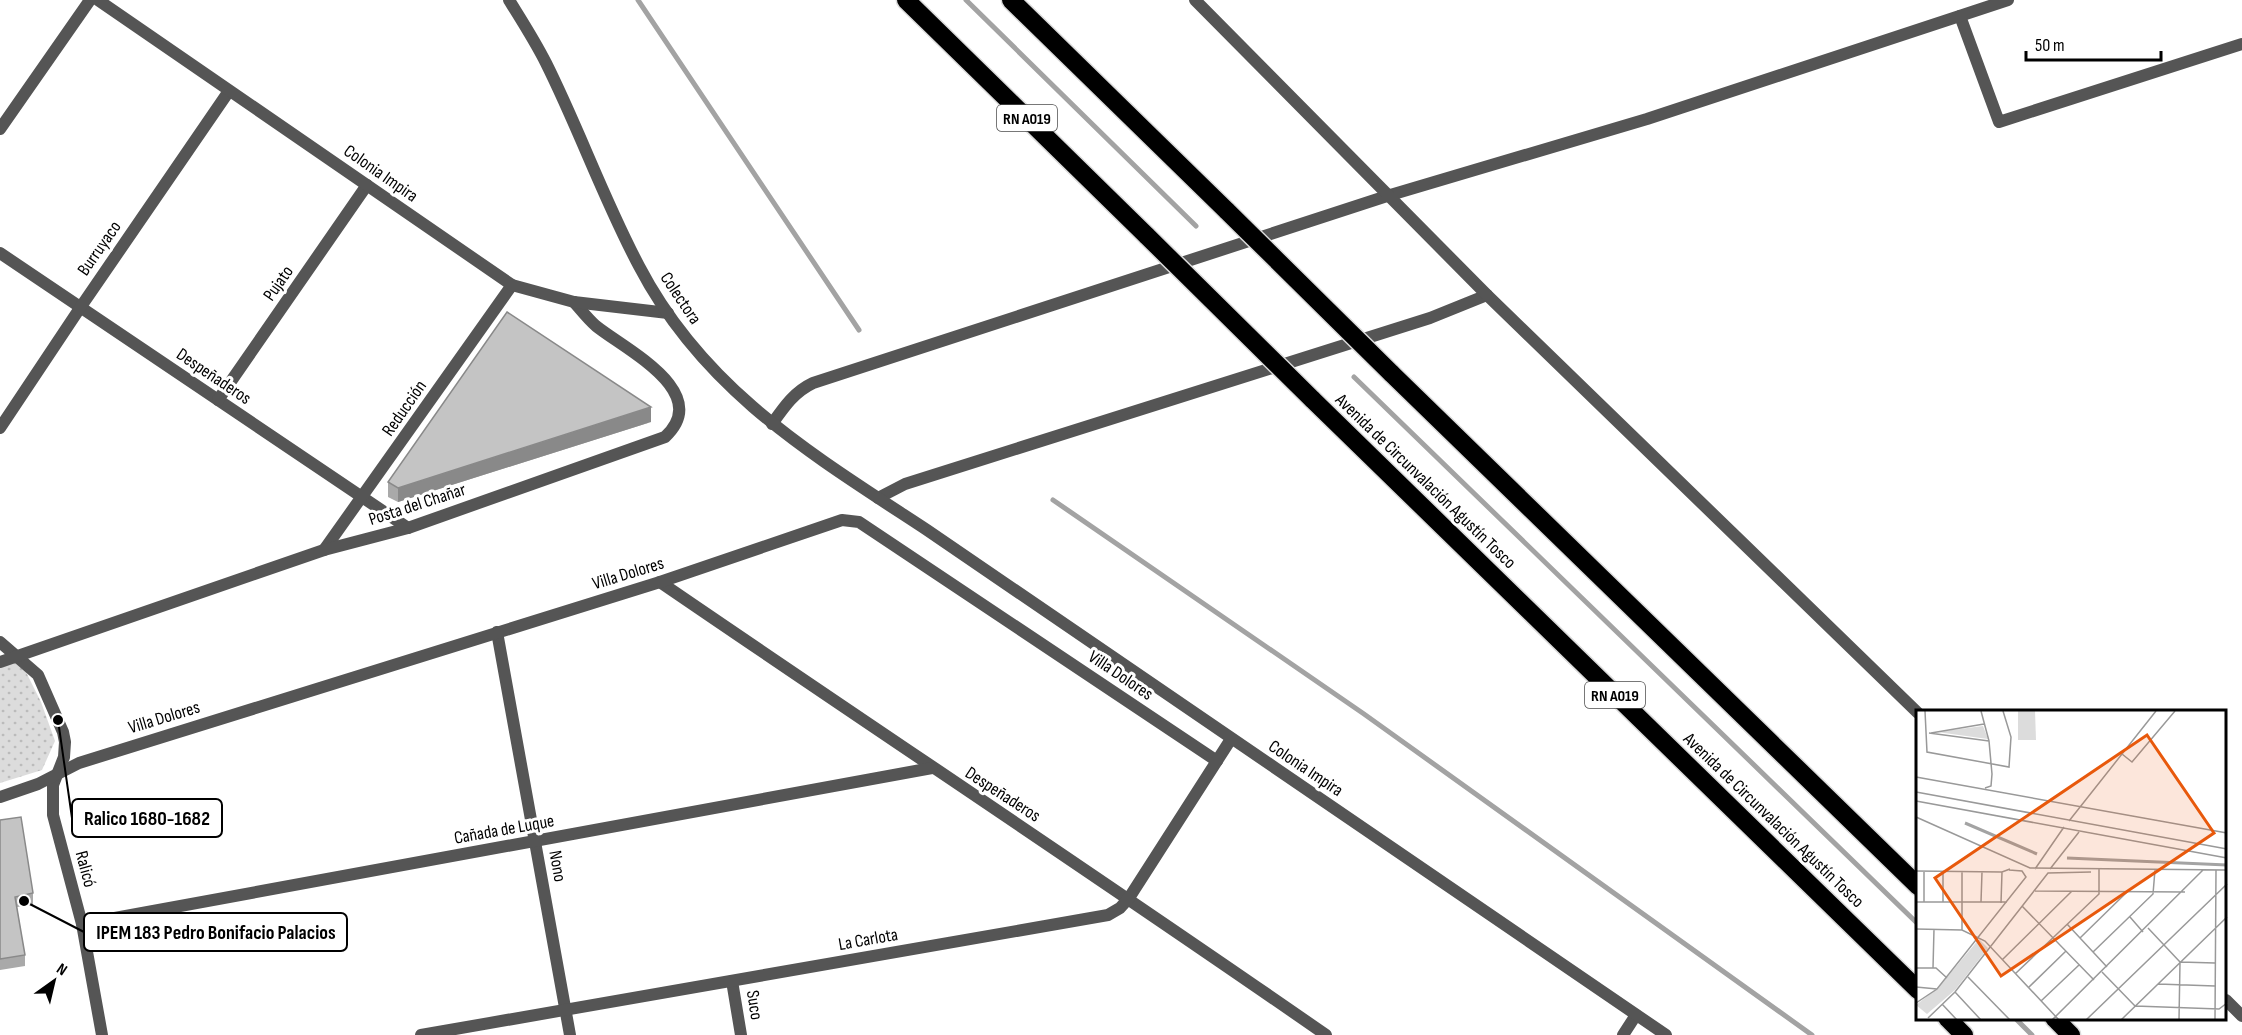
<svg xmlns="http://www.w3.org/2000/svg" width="2242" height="1035" viewBox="0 0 2242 1035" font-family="'Sofia Sans Condensed',sans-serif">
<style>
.park{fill:url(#park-dots)}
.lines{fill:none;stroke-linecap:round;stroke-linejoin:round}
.stream{stroke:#a3a3a3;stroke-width:5}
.motorway-casing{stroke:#dbdbdb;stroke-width:21}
.minor{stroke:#555;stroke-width:12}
.tertiary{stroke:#555;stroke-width:12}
.motorway{stroke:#000;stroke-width:18}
.motorway-bridge-casing{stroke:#dbdbdb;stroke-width:21;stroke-linecap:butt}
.motorway-bridge{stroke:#000;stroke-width:18}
.wall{fill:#a9a9a9}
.shaded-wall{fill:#898989}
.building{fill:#c4c4c4;stroke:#898989;stroke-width:1.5}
.labels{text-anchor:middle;stroke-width:6;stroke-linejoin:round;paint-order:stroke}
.shield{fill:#fff;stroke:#4c4c4c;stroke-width:1.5}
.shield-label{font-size:16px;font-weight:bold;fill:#000}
.street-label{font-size:18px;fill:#000;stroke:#fff}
.inset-river{fill:none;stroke:#a3a3a3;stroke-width:3}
.inset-road{fill:none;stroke:#999;stroke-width:1.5}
.view{fill:#e8590c;fill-opacity:0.15;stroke:#e8590c;stroke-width:3}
.inset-edge{fill:none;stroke:#000;stroke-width:3}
.leader{fill:none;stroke:#000;stroke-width:2}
.callout-dot{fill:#000;stroke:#fff;stroke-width:2}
.callout{fill:#fff;stroke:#000;stroke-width:2}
.callout-label{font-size:20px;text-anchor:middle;font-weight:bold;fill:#000}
</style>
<defs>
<pattern id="park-dots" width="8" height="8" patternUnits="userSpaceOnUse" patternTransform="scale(1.5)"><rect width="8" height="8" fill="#dcdcdc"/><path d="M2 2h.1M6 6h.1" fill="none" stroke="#bbb" stroke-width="1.8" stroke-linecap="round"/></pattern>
</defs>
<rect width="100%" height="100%" fill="#fff"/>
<path class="park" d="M20,660l21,42 14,39 -13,29 -42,13v-115z"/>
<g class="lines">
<g class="stream">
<path d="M638,0l221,330"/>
<path d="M966,0l230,226"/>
<path d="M1354,377l564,547"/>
<path d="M1053,500l311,214 448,321"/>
<path d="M2015,1018l17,17"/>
</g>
<g class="motorway-casing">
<g id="motorway">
<path d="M906,0l241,236"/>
<path d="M1011,0l216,211"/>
<path d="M1391,373l527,513"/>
<path d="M1312,399l606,591"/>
<path d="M1947,1018l17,17"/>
<path d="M2054,1018l17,17"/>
</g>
</g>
<g class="minor">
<path d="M1960,16l39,106 243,-78"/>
<path d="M0,129l90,-129"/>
<path d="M0,253l408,275"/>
<path d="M218,400l149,-215"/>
<path d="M772,424c12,-17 22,-32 41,-41l574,-187 260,-77 361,-119"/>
<path d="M0,428l80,-120 149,-217"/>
<path d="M878,498l27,-14 525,-166 57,-23"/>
<path d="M324,550l188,-265"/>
<path d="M660,582c222,152 446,300 666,453"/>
<path d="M497,632l73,403"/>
<path d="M0,642l38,33 25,57 2,10 -1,15 -11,28v30l29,109 20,111"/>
<path d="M0,662l324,-112 84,-22 257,-91c48,-45 -39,-87 -69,-111 -8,-7 -15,-16 -22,-24"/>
<path d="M0,797l38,-13 41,-21 581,-181 182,-62 17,2 358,239"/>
<path d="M82,924l850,-156"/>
<path d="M732,981l9,54"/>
<path d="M421,1035l687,-120 12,-7 9,-10 102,-159"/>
<path d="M1623,1035l13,-20"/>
</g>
<g class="tertiary">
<path d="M98,0l414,285 62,17 94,11"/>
<path d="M509,0c13,21 26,41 37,63 33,66 58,137 93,203 65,125 174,189 288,264l739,505"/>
<path d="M1195,0l292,295 431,418"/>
<path d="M2226,1000l16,16"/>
</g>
<use href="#motorway" class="motorway"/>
<g class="motorway-bridge-casing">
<g id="motorway-bridge">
<path d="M1227,211l164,162"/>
<path d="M1147,236l165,163"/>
</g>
</g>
<use href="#motorway-bridge" class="motorway-bridge"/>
</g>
<g class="wall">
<path d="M651,422l-253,80 -10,-5v-15z"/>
<path d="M0,820l33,73v12l-16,2 8,48v11l-25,4z"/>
</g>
<path class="shaded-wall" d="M651,407v15l-253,80v-14z"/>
<g class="building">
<path d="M507,312l144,95 -253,81 -10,-6z"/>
<path d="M21,817l12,76 -18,4 10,58 -25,4v-139z"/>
</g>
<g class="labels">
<g class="shield">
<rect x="997" y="105" width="60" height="26" rx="4.5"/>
<rect x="1585" y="682" width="60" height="26" rx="4.5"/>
</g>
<g class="shield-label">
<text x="1027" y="124">RN A019</text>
<text x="1615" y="701">RN A019</text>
</g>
<g class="street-label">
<text transform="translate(381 173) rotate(35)" y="6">Colonia Impira</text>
<text transform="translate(99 248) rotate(-55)" y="6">Burruyaco</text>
<text transform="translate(278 283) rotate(-55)" y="6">Pujato</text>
<text transform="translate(681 298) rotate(56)" y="6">Colectora</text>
<text transform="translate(214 376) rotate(34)" y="6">Despeñaderos</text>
<text transform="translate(404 408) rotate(-55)" y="6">Reducción</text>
<text transform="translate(1426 481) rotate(44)" y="6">Avenida de Circunvalación Agustín Tosco</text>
<text transform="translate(417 504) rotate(-18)" y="6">Posta del Chañar</text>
<text transform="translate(628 573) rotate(-17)" y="6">Villa Dolores</text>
<text transform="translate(1121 675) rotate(34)" y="6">Villa Dolores</text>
<text transform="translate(164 717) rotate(-17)" y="6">Villa Dolores</text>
<text transform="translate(1306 768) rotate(34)" y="6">Colonia Impira</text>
<text transform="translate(1003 794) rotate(33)" y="6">Despeñaderos</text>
<text transform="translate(1774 820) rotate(44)" y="6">Avenida de Circunvalación Agustín Tosco</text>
<text transform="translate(504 829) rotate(-10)" y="6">Cañada de Luque</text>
<text transform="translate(558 866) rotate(80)" y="6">Nono</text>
<text transform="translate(86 869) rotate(75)" y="6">Ralicó</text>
<text transform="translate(868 939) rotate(-10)" y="6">La Carlota</text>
<text transform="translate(755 1005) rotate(81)" y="6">Suco</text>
</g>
</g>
<g transform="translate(1916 710)">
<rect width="310" height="310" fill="#fff"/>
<path d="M67,16l5,13 -51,-7zM63,229l9,9 -33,42 -28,24 -11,-9 22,-17z" fill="#dcdcdc"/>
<path d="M102,1h17l1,29h-18z" fill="#dcdcdc"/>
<path class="inset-river" d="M49,113l72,31M151,148l160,7"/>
<path class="inset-road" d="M9,1l2,41 82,15 2,-30 -8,-26M65,1l8,30 3,33 -1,12 -6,2M13,23l60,8M15,23l53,-9M206,44l10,8 43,-51M0,67l311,56M0,82l311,57M0,91l311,57M0,107l114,51 197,2M153,111l87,-110M119,159l29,-42M134,159l29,-37M0,161l86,1 8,-3M119,181l150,1M0,192h91M8,192v-30M27,192v-30M65,192l1,-30M85,193l1,-31M106,196l72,74M214,207l13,15M151,214l40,43M232,218l32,34M0,219l46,1 23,11 74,79M46,220v-58M164,228l47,-46M177,242l60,-58 2,-24M86,250l70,-69M264,252l35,1M0,258h20l11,10M17,258l1,-39M186,262l33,34M99,264l84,-80v-25M52,267l42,43M242,274l57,2M0,277l21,2M112,278l38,-37M39,282l26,28M125,291l38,-36M0,293l21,-14 89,-112 -4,-6 -13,-1M26,294l15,16M219,296l84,3 8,-6M12,308l27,-26 93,-119 43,-1M136,310l151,-150M170,310l141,-136M205,310l106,-103M263,310l1,-58M299,310l1,-150"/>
<path class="view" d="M231,25l67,98 -213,143 -66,-98z"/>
<rect width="310" height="310" class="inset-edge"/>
</g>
<path class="leader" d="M58 720L72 818M24 901L84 932"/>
<g class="callout-dot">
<circle cx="58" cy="720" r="6"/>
<circle cx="24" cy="901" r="6"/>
</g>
<g class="callout">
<rect x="72" y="799" width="150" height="38" rx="6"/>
<rect x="84" y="913" width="263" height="38" rx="6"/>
</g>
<g class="callout-label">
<text x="147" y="825">Ralico 1680-1682</text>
<text x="216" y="939">IPEM 183 Pedro Bonifacio Palacios</text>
</g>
<g transform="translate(54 981) rotate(34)" stroke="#ffffff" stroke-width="4.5" paint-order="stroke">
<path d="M0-4.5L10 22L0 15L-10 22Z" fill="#000000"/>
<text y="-9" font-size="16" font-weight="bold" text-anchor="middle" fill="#000000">N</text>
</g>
<path d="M2026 51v9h135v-9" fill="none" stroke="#000000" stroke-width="3"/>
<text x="2035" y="51" font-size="18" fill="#000000" stroke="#ffffff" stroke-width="4.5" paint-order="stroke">50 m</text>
</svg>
